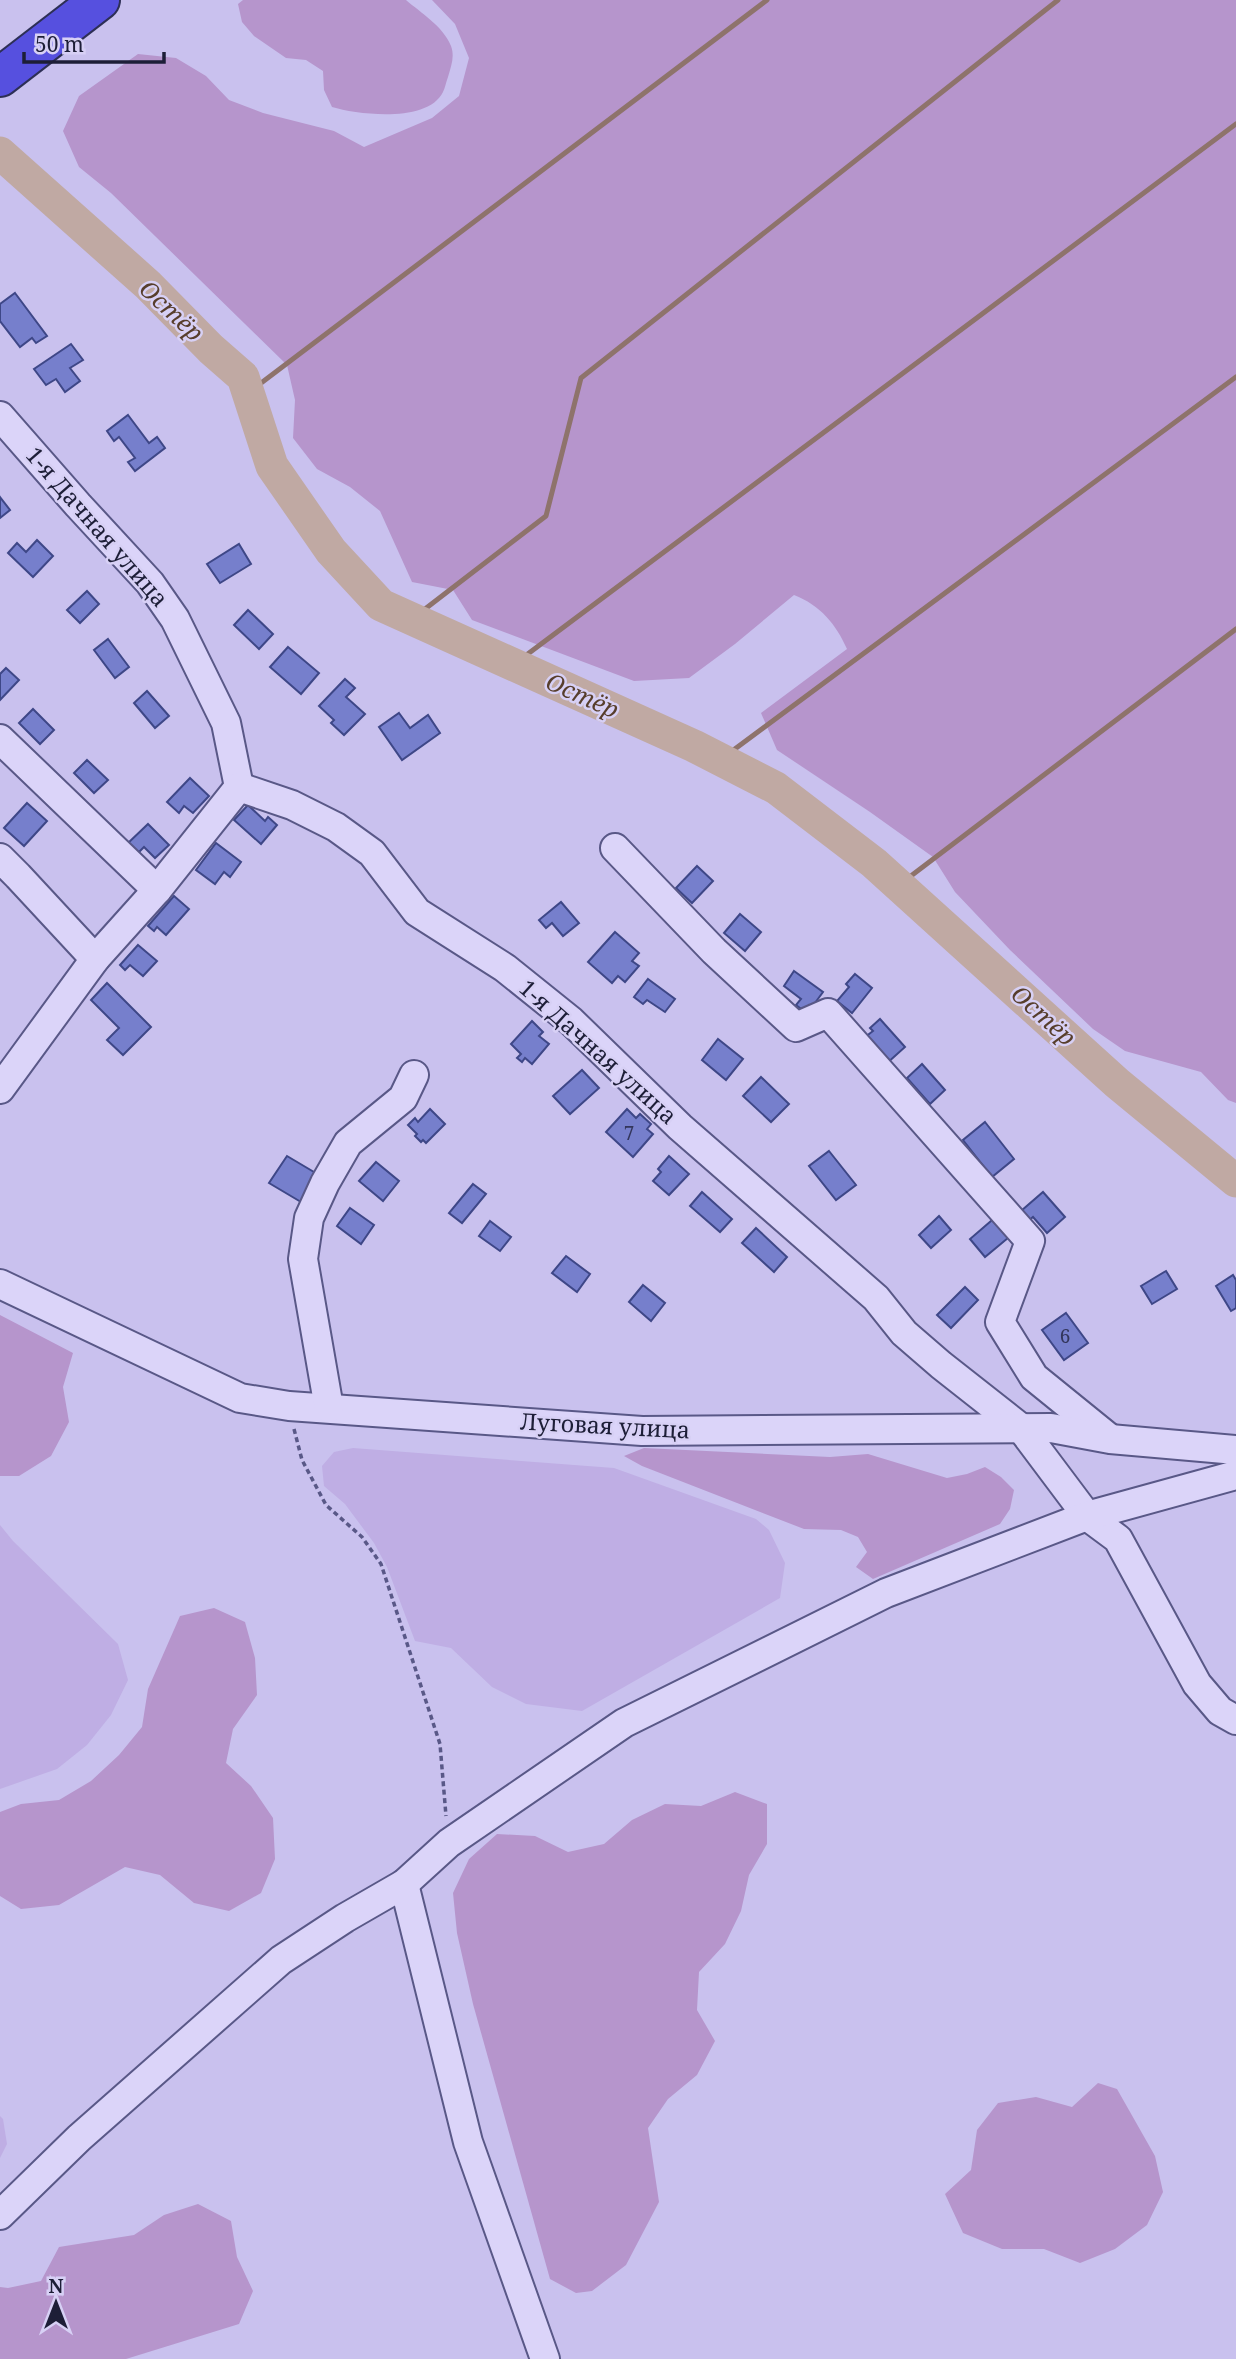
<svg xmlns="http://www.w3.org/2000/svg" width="1236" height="2359" viewBox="0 0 1236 2359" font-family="'Noto Serif',serif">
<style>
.farmland{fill:#bfaee4}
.green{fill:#b695cc}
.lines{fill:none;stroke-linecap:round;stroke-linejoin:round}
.stream{stroke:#8e736b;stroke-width:5}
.river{stroke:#c0a9a3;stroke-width:33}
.building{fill:#767fcc;stroke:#3e4787;stroke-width:2}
.minor-casing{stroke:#595887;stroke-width:32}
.highway-casing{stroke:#2d2f55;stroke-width:42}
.path{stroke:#595887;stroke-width:3.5;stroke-dasharray:5 3.5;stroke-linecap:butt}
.minor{stroke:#dbd4f9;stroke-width:28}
.highway{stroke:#5650df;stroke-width:38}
.labels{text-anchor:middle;stroke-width:5;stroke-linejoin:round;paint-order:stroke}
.number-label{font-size:19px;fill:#33365c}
.street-label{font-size:23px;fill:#1d1e37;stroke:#d7d0f5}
.water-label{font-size:24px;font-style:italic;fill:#573e2c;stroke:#d7d0f5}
</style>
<rect width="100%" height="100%" fill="#c9c1ee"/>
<g class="farmland">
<path d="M353,1448l261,20 142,51 13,11 16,33 -5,35 -198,113 -56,-7 -34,-17 -41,-39 -36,-7 -28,-74 -13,-24 -29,-39 -21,-18 -2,-20 12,-14z"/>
<path d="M0,1525l13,16 105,103 10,36 -17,35 -24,30 -30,24 -57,20z"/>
<path d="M0,2116l3,3 4,25 -7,14z"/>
</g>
<g class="green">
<path d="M243,0h163c15,13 37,26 45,46 4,11 0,20 -3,31 -2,5 -3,11 -5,15 -15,31 -84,23 -111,15l-8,-17 -1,-19 -17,-11 -20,-2 -32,-22 -12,-14 -4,-18z"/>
<path d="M432,0h804v1103l-8,-3 -27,-28 -76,-21 -32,-22 -83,-79 -55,-58 -22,-35 -63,-45 -93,-62 -16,-37 86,-64c-11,-25 -27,-44 -53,-54l-59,49 -46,34 -55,3 -162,-61 -19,-30 -41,-8 -32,-71 -30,-24 -33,-18 -24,-31 2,-38 -8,-35 -176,-172 -32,-26 -16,-36 16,-35 59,-42 38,4 30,18 23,24 34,13 71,18 30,16 68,-29 27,-22 10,-38 -14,-34z"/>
<path d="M0,1315l73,38 -10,34 6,35 -18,34 -32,20h-19z"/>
<path d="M644,1448l186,9 38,-3 79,24 20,-4 18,-7 16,10 13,13 -4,19 -10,15 -127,55 -17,-12 11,-15 -9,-15 -17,-7 -37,-1 -162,-63 -18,-10z"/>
<path d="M214,1608l31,14 10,36 2,37 -24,34 -7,34 25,23 22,32 2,41 -14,34 -32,18 -35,-8 -34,-28 -35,-8 -66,38 -38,4 -21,-13v-84l21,-8 38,-4 32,-19 28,-26 23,-28 6,-38 32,-73z"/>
<path d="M735,1792l32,12v40l-18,31 -8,36 -16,33 -26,28 -2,38 18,31 -18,34 -29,24 -20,29 11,74 -33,63 -34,26 -16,2 -26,-14 -77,-275 -16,-71 -4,-40 16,-34 28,-25 38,2 33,16 36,-8 28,-24 33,-16 36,2z"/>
<path d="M1098,2083l19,6 38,67 8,36 -16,33 -32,24 -35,14 -36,-14h-42l-39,-16 -18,-39 26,-24 6,-40 21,-27 38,-6 36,10z"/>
<path d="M198,2204l33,17 6,36 16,34 -14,33 -113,35h-126v-72l8,1 33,-7 18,-34 75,-12 30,-20z"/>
</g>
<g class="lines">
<g class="stream">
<path d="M248,393l519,-393"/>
<path d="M412,619l134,-103 35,-138 477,-378"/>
<path d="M513,665l723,-541"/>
<path d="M720,760l516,-383"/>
<path d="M899,885l337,-256"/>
</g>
<path class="river" d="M0,153l148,132 63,64 32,28 29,89 59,85 50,54 313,141 82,42 98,75 243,220 119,98"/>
</g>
<g class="building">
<path d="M15,293l32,43 -11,7 -4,-5 -12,9 -20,-26v-17z"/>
<path d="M71,344l12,16 -13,8 10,13 -15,11 -9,-13 -10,6 -12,-16z"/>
<path d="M128,415l21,28 8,-6 8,11 -30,23 -7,-9 7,-4 -16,-21 -5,4 -7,-10z"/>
<path d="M0,497l10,13 -10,8z"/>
<path d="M37,540l16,16 -20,21 -25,-24 9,-10 9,9z"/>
<path d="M239,544l12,20 -31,19 -13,-19z"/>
<path d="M87,591l12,13 -19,19 -13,-13z"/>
<path d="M248,610l25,24 -14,15 -25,-24z"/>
<path d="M108,639l21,28 -14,11 -21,-28z"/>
<path d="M288,647l31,26 -18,21 -31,-27z"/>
<path d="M6,668l13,12 -19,20v-26z"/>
<path d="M345,679l10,9 -9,9 19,17 -21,21 -13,-12 3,-3 -15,-14z"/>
<path d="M147,691l22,25 -14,12 -21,-25z"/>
<path d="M33,709l21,21 -14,14 -21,-21z"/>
<path d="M399,713l11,15 18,-13 12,18 -38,27 -23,-33z"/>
<path d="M87,760l21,20 -14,13 -20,-20z"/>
<path d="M190,778l19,18 -16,17 -9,-7 -5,7 -12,-11z"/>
<path d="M27,803l20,18 -23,25 -20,-18z"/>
<path d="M248,805l17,16 3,-4 9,8 -16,19 -27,-24z"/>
<path d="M148,824l21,21 -14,13 -11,-11 -7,7 -10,-10z"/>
<path d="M216,843l25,19 -11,15 -6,-5 -9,12 -19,-14z"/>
<path d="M697,866l16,15 -21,22 -16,-15z"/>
<path d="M174,896l15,13 -23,26 -9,-8 -3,4 -6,-5z"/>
<path d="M561,902l18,21 -16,13 -11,-13 -6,5 -7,-8z"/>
<path d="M740,914l21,18 -16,19 -21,-18z"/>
<path d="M615,932l24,21 -7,8 7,5 -14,16 -7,-6 -6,7 -24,-21z"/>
<path d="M138,945l19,16 -14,15 -13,-11 -5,5 -5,-5z"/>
<path d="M794,971l29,21 -11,15 -3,-2 -5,6 -8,-6 5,-6 -17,-13z"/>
<path d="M855,974l17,14 -20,25 -15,-12 12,-14 -3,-3z"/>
<path d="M648,979l27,20 -10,13 -18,-12 -4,4 -9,-7z"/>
<path d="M107,983l44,44 -28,28 -16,-15 12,-12 -28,-28z"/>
<path d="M880,1019l25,28 -19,17 -22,-26 9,-7 -3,-3z"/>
<path d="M532,1021l11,11 -4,4 10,8 -17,20 -7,-6 -3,4 -5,-4 4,-4 -10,-10z"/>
<path d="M718,1039l25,20 -17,21 -24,-20z"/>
<path d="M922,1064l23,26 -15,14 -23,-26z"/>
<path d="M582,1070l17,18 -29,26 -17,-18z"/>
<path d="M761,1077l28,27 -18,18 -28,-26z"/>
<path d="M430,1109l15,15 -19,19 -3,-3 -2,2 -6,-6 2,-2 -9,-9 7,-7 3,4z"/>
<path d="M627,1109l9,9 4,-4 11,10 -4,5 6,5 -20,23 -27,-25z"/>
<path d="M985,1122l29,37 -22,18 -29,-37z"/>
<path d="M829,1151l27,34 -20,15 -27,-34z"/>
<path d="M287,1156l32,19 -18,27 -32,-19z"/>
<path d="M669,1156l20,18 -20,21 -16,-14 8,-9 -3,-3z"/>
<path d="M376,1162l23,19 -16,20 -24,-20z"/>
<path d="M473,1184l13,10 -24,29 -13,-10z"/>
<path d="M702,1192l30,27 -12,13 -30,-26z"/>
<path d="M1043,1192l22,25 -18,16 -14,-16 -6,5 -6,-11z"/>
<path d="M350,1208l24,17 -13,19 -24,-18z"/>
<path d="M998,1215l16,18 -29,24 -15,-18z"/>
<path d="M939,1216l12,14 -20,18 -12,-13z"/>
<path d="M490,1221l21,16 -11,14 -21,-15z"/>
<path d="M756,1228l31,29 -13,15 -32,-29z"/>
<path d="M566,1256l24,18 -13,18 -25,-19z"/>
<path d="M1166,1271l11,18 -25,15 -11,-18z"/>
<path d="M1233,1275l3,5v28l-5,3 -15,-25z"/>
<path d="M643,1285l22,18 -14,18 -22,-19z"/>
<path d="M965,1287l13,13 -27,28 -14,-13z"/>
<path d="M1066,1313l22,30 -24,17 -22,-30z"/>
</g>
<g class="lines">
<g class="minor-casing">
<g id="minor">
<path d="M0,416l78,89 72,78 25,36 51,104 13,64"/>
<path d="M0,739l157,151"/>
<path d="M239,787l53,18 44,22 36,26 45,59 88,56 66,53 109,106 196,171 28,35 37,32 80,63 66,88 31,23 79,145 23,27 16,9"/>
<path d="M615,848l99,103 82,76 32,-14 202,228 -30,81 34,55 74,60"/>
<path d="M0,858l18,18 77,83"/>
<path d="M0,1089l95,-130 62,-69 82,-103"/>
<path d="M0,1284l240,114 49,8 353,25 409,-3 59,11 126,11"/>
<path d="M329,1408l-26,-149 6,-41 16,-35 23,-40 55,-45 11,-23"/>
<path d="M404,1884l64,258 77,217"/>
<path d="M0,2215l79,-77 202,-178 64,-42 59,-34 45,-41 175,-120 262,-130 201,-77 149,-41"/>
</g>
</g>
<g class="highway-casing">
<path id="highway" d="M0,77l100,-77"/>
</g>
<path class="path" d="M294,1429l8,31 24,45 36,32 19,27 59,180 6,72"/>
<use href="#minor" class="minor"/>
<use href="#highway" class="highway"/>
</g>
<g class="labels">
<g class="number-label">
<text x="629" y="1140">7</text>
<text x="1065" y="1343">6</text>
</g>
<g class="street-label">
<text transform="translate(97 527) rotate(49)" y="8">1-я Дачная улица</text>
<text transform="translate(598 1052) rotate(42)" y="8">1-я Дачная улица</text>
<text transform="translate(605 1426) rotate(3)" y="8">Луговая улица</text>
</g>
<g class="water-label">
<text transform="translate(171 311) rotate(43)" y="8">Остёр</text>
<text transform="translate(582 696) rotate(24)" y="8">Остёр</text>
<text transform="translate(1043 1016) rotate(42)" y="8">Остёр</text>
</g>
</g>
<g transform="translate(56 2303)" stroke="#d7d0f5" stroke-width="5" paint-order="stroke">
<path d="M0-5L12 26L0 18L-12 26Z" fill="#1d1e37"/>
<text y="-10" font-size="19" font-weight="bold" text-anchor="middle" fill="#1d1e37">N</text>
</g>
<path d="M24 52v10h140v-10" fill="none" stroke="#1d1e37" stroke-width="3.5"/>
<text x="35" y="52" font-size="21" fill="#1d1e37" stroke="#d7d0f5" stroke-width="5" paint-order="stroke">50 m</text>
</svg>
